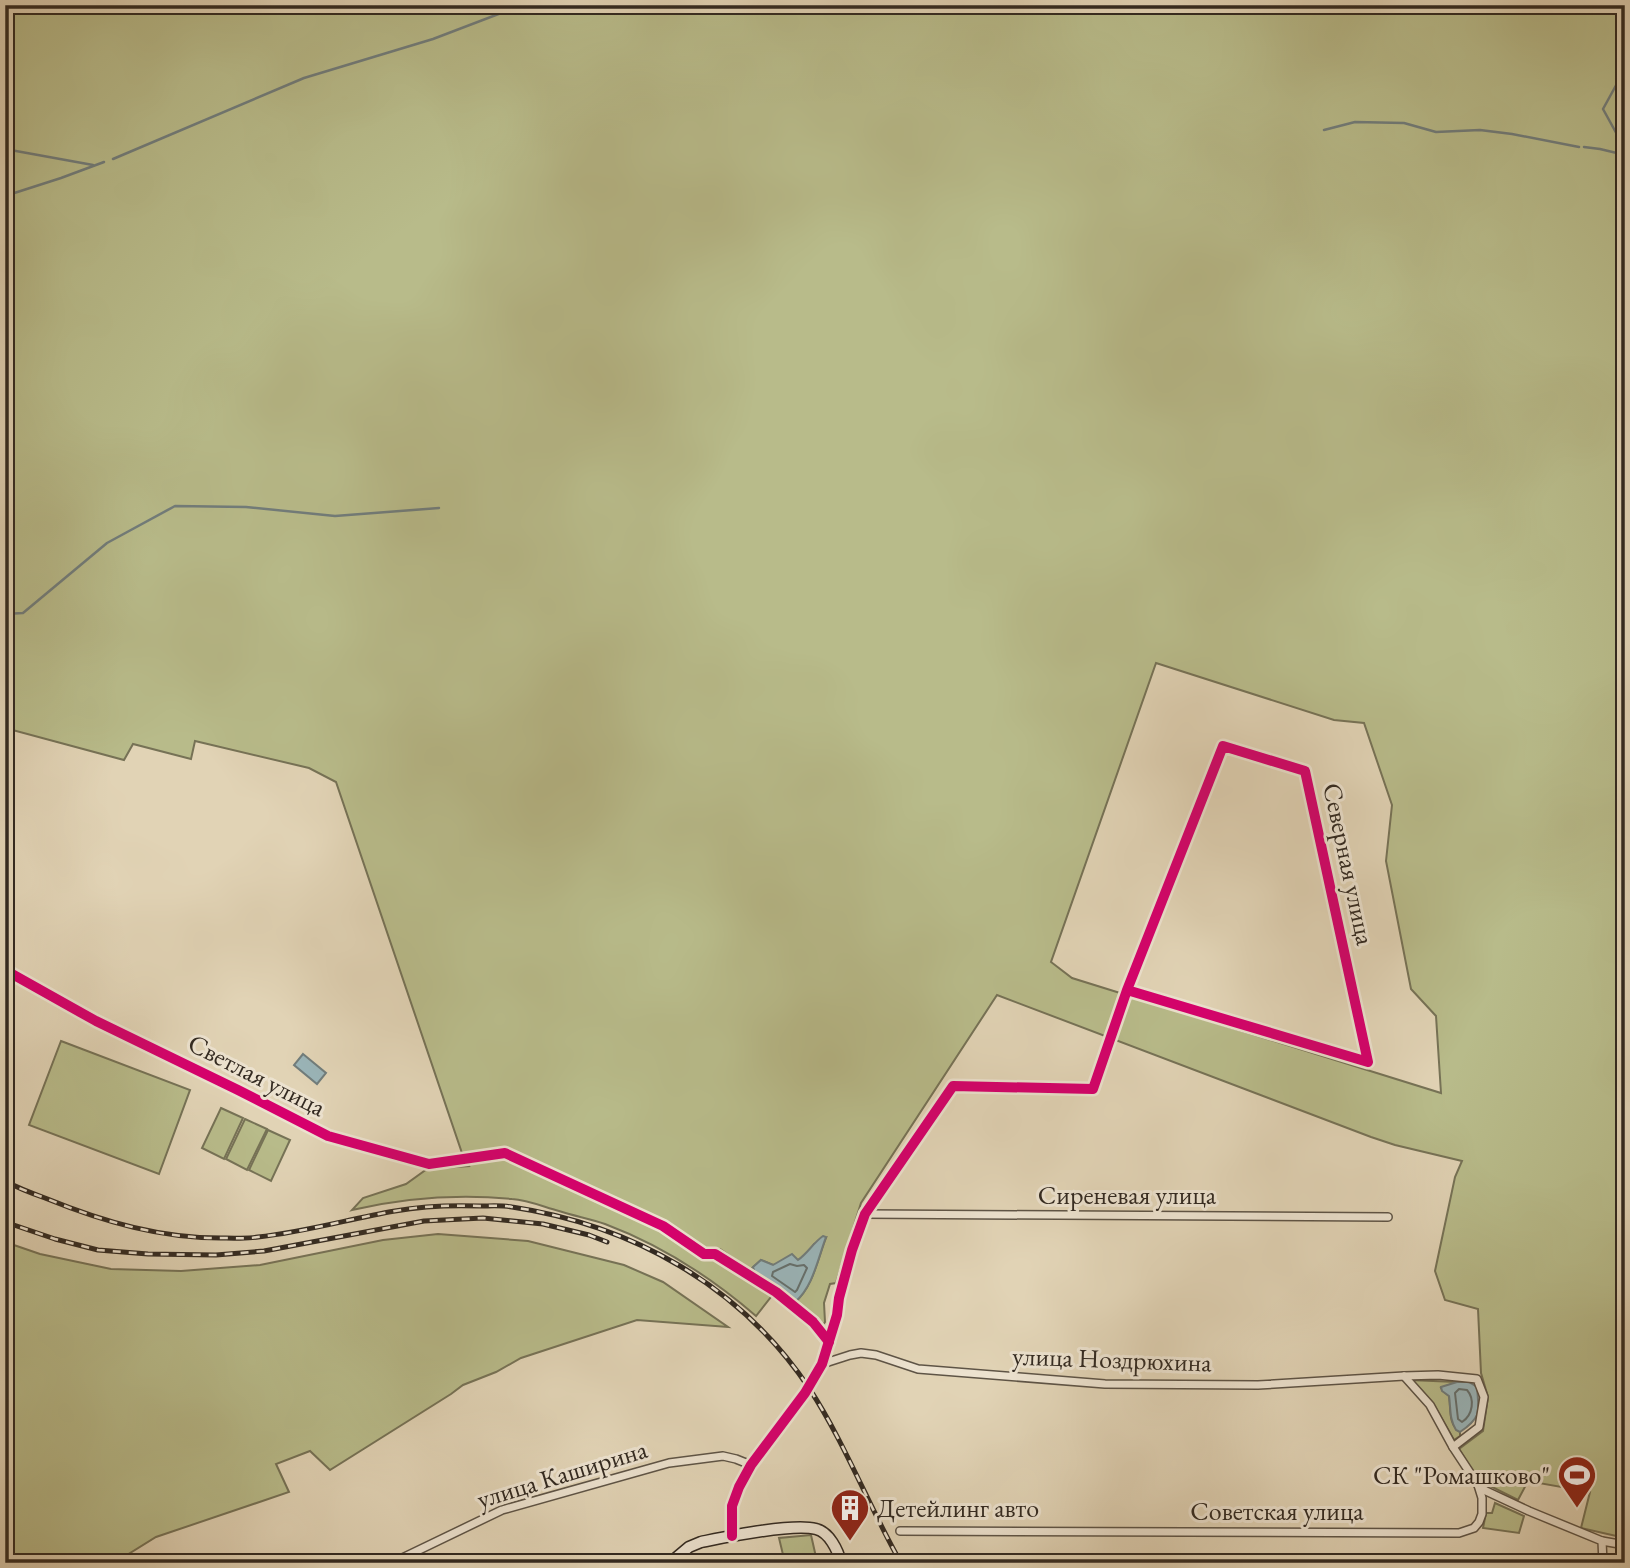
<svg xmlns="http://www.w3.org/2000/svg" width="1630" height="1568" viewBox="0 0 1630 1568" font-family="'EB Garamond',serif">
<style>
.green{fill:#b8bb8a;stroke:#767256;stroke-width:2;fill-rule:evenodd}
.water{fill:#9ab5b9;stroke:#717d7c;stroke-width:2}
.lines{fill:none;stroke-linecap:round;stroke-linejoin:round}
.shore{stroke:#66706d;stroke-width:2}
.stream{stroke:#717d7c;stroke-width:2.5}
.street-casing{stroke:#5e5446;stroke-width:10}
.secondary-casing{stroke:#332a21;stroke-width:13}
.street{stroke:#ece2cf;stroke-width:7}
.secondary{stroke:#ece2cf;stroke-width:10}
.rail-casing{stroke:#332a21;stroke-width:5}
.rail{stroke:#ece2cf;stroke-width:2.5;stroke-dasharray:8;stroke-linecap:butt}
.cycleway-casing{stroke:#ece2cf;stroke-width:15}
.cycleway{stroke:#d6006c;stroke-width:10}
.labels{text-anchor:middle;stroke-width:6;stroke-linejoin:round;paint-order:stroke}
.street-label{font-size:26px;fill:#332a21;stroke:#ece2cf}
.poi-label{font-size:26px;fill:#332a21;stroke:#ece2cf;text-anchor:end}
</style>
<rect width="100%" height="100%" fill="#e1d3b5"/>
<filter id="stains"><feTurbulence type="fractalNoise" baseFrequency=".00286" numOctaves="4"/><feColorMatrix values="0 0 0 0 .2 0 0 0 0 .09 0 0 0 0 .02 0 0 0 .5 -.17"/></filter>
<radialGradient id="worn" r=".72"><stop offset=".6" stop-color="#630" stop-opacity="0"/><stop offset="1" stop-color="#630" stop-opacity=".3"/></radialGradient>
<g class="green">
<path d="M5,5h1620v1533l-44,-10 9,-36 -62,-11 -10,19 -40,-20 -19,-31 24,-18 5,-34 -7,-24 -3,-64 -33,-9 -10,-29 20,-94 7,-16 -67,-16 -24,-8 -374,-142 -136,208 -25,80 -6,1 -6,19 1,19 -6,9 -24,-29c18,-15 23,-44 31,-64l-12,6 -7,10 -9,6 -25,5 -12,-5 -11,10 -30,-21h-15l-28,-19 -10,2 35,26 13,1 59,34 -18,23c-44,-38 -95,-71 -151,-92 -14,-5 -31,-8 -46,-13 -15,-4 -31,-11 -47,-12 -53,-5 -108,-1 -160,11l11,-12 43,-14 21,-15 42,-3 -7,-13 -126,-371 -27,-14 -114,-27 -4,18 -58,-15 -9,16 -119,-32zM1156,663l178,57 30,3 28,82 -6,56 25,128 25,27 5,77 -369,-115 -21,-16z"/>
<path d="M61,1041l129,49 -31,84 -130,-49z"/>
<path d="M221,1108l22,10 -19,41 -22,-11z"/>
<path d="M245,1119l22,10 -20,41 -21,-11z"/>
<path d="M268,1130l22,10 -19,41 -22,-11z"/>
<path d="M438,1234l90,7 96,24 39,17 65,45 -91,-7 -116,38 -25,14 -33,13 -12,9 -121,76 -20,-19 -34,13 13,28 -133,45 -42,26h-109v-321l35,12 71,15 70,2 79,-6 123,-25z"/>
<path d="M1409,1380l48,2 -16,6 2,3 6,5c2,12 -1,29 11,36v4l-6,4 -21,-37z"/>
<path d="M1495,1503l29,13 -5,17 -36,-5 3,-15h6z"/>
<path d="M811,1535l5,22 -31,6 -6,-25z"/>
</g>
<g class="water">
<path d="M303,1054l23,19 -9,11 -23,-19z"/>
<path d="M823,1236l3,1c-8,21 -13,50 -31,65l-40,-29 -2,-6 8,-7 12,5 19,-11 6,6c10,-7 15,-17 25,-24z"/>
<path d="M1457,1382h12l8,5c2,25 5,30 -17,45l-4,-2c-7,-12 -5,-21 -7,-34l-7,-5 -1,-4z"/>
</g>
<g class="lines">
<g class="shore">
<path d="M790,1264l7,2 7,-1 3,3 -10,22 -2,2 -23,-16 1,-4z"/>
<path d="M1459,1389l8,1c8,9 6,25 -5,32l-4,-3 -3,-26z"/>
</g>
<g class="stream">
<path d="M1625,69l-22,40 22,40"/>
<path d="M1324,130l31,-8 49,1 32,9 44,-2 32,4 67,13"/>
<path d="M1584,147l16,2 25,6"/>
<path d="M5,149l88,16"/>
<path d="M113,159l191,-81 129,-39 89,-34"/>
<path d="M5,196l56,-18 43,-16"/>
<path d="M5,614l18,-1 84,-70 68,-37 71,1 89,9 104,-8"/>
</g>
<g class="street-casing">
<g id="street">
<path d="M5,970l91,51 142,69 90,46 101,28 76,-11 158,73 41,28h11l61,38 37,30 16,20"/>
<path d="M865,1214l523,3"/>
<path d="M822,1364l28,-9 11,-2 15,2 42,14 187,15 153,1 146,-9 34,-1 39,4 7,18 -5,30 -26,20"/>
<path d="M1478,1485l8,6 43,20 73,30 1,22"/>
<path d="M900,1531l559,2 15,-5 5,-6 3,-8v-16l-4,-13 -25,-38 -23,-42 -26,-29"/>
<path d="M732,1536v-30l7,-19 12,-22 54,-72 17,-29 15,-49 2,-17 13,-48 13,-36 88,-128 140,3 34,-99 96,-244 82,25 63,291 -241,-72"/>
<path d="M1602,1541l23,4"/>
<path d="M392,1563l110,-53 167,-47 54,-7 13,3 15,6"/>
</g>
</g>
<g class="secondary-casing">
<path id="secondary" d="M670,1563l19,-16 12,-5c25,-5 91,-19 115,-13 13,3 22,21 25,34"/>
</g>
<use href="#street" class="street"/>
<use href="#secondary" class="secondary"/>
<g class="rail-casing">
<g id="rail">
<path d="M5,1181c13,7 26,12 40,17 59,24 117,41 181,40 11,0 22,1 32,-1 46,-5 91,-18 137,-26 28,-5 56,-6 85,-5 10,0 22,-1 32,1 120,18 229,79 297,181 34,52 57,111 87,166"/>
<path d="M5,1222l50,17 43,11 50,4 68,1 48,-4 160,-30 59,-3 60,6 46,11 18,7"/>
</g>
</g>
<use href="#rail" class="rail"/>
<g class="cycleway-casing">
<g id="cycleway">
<path d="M5,970l91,51 142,69 90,46 101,28 76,-11 158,73 41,28h11l61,38 37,30 16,20"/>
<path d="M732,1536v-30l7,-19 12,-22 54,-72 17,-29 15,-49 2,-17 13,-48 13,-36 88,-128 140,3 34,-99 96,-244 82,25 63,291 -241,-72"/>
</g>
</g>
<use href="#cycleway" class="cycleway"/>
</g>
<defs>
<g id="stadium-pin" transform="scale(2.0125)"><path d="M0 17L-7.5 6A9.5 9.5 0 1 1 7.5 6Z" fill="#8f2418" stroke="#ece2cf"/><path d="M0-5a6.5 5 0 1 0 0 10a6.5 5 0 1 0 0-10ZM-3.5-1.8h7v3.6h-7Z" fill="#fff"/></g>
<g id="building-pin" transform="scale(2.0125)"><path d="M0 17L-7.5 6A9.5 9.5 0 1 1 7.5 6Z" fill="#8f2418" stroke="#ece2cf"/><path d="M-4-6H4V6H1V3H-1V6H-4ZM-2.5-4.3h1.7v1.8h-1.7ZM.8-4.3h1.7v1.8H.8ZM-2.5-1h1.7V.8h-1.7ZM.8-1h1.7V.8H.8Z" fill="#fff"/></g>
</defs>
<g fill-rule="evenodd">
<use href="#stadium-pin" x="1577" y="1475"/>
<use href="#building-pin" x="850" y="1508"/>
</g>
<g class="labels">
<g class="street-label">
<text transform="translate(1349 864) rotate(78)" y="9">Северная улица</text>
<text transform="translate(257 1075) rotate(27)" y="9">Светлая улица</text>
<text x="1127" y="1204">Сиреневая улица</text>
<text transform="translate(1112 1359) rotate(2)" y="9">улица Ноздрюхина</text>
<text transform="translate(562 1474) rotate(-17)" y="9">улица Каширина</text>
<text x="1277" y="1520">Советская улица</text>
</g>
<g class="poi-label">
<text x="1550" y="1484">СК "Ромашково"</text>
<text x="877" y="1517" text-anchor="start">Детейлинг авто</text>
</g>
</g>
<rect width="1630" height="1568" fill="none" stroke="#e1d3b5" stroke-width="28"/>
<rect x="7" y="7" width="1616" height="1554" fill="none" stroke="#332a21" stroke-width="3.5"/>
<rect x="14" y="14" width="1602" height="1540" fill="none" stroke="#332a21" stroke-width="2"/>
<rect width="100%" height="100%" filter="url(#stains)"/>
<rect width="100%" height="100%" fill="url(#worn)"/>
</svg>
